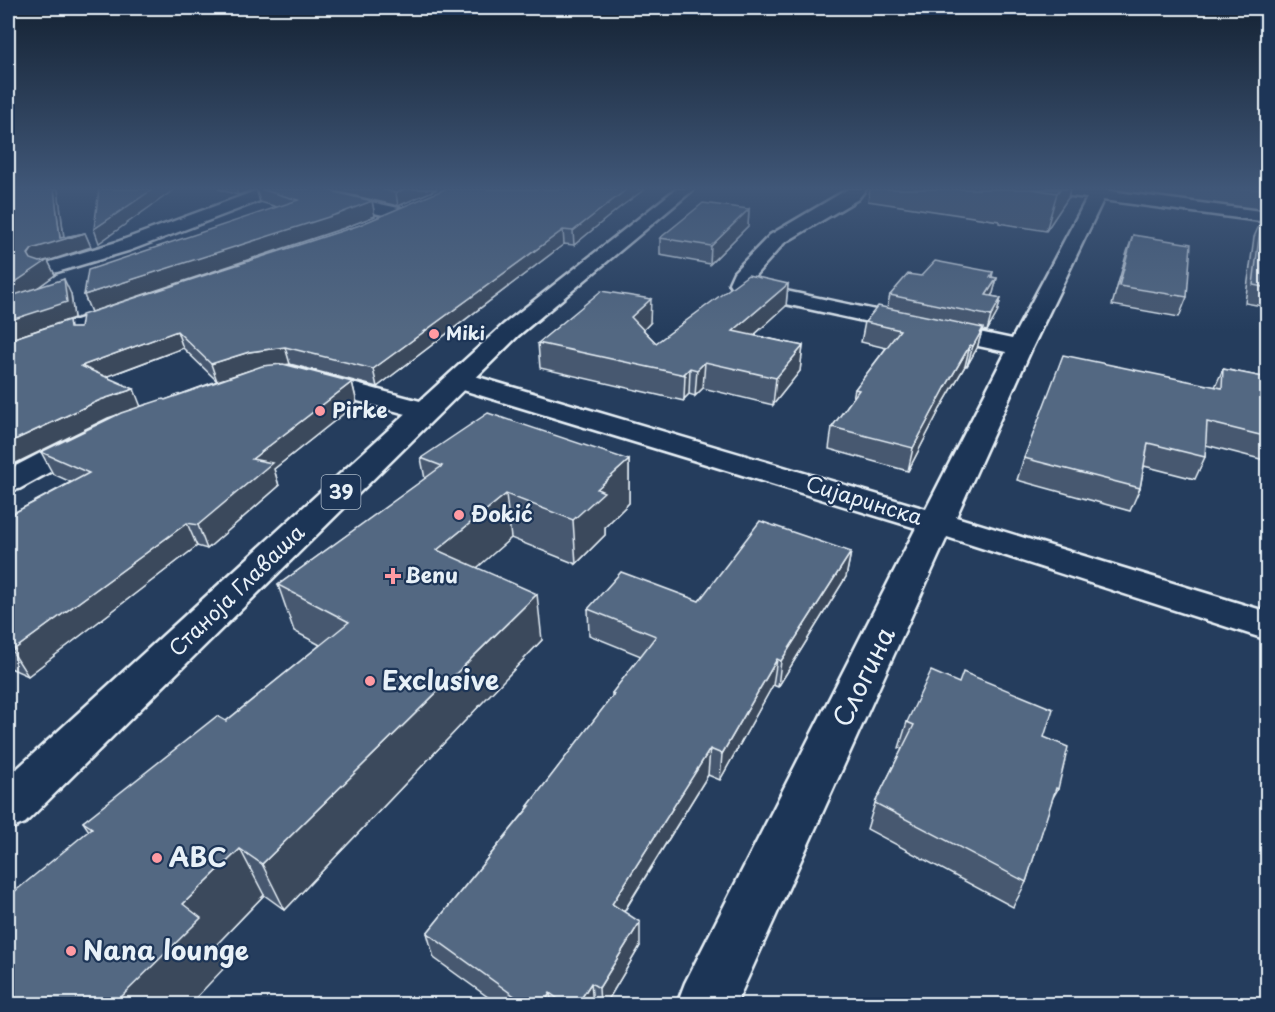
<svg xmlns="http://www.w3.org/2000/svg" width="1275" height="1012" viewBox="0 0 1275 1012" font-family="'Playpen Sans',sans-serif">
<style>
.green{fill:#3e5472;stroke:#93a2b5;stroke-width:1.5}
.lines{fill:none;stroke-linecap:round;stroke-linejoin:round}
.minor-casing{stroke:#e8f1f8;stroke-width:5}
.major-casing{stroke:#e8f1f8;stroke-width:5}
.minor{fill:#1d3557;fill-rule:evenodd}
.major{fill:#1d3557;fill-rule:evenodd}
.wall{fill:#475970;stroke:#e8f1f8;stroke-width:1.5;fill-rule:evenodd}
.shaded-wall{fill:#3a485b;stroke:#e8f1f8;stroke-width:1.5}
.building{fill:#536782;stroke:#e8f1f8;stroke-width:1.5}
.poi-dot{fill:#ff9aa2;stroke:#1d3557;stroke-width:2}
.labels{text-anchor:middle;stroke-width:4.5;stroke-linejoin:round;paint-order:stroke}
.far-poi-label{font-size:18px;font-weight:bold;fill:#e8f1f8;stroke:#1d3557;text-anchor:start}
.shield{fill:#1d3557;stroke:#abb9c8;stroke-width:1.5}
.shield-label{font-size:20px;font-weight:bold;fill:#e8f1f8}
.poi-label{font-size:21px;font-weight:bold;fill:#e8f1f8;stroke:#1d3557;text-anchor:start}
.street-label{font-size:21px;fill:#e8f1f8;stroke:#1d3557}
.near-street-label{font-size:26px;fill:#e8f1f8;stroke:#1d3557}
.near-poi-label{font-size:26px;font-weight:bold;fill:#e8f1f8;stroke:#1d3557;text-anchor:start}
</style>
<rect width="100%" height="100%" fill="#253d5d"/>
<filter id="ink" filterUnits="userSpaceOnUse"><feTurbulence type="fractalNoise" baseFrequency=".0167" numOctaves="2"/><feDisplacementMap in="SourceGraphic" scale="12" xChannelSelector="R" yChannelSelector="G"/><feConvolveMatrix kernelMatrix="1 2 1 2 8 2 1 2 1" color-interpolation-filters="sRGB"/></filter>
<g filter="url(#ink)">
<path class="green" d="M1082,189h185v26z"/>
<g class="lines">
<g class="minor-casing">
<g id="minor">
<path d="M261,189h24l-2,3 -152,58 -84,25 -7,-2 -3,-4 3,-4 77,-23z"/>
<path d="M848,189h18l-8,10 -74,44 -33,37 30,10 231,49 75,-141 -31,-4 -8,-5h47l173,23v10l-165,-22 -71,148 -76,169 312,95v28l-321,-103 -211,467h-59l8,-21 231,-455 -466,-142 -4,-6 4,-6 9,-2 9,2 458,135 80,-157 -239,-52 -35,-12 -3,-5 5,-11 36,-37z"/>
<path d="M329,193l79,17 3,4 -3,4 -6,1 -79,-17 -2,-4 2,-4z"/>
<path d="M122,305l8,2 3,5 -3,5 -122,40v-15z"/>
<path d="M311,372l124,33 4,6 -4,6 -10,2 -123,-33 -4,-6 4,-6z"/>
<path d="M85,432l10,3 5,6 -5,6 -76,42 -11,2v-21l67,-35z"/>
</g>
</g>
<g class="major-casing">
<path id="major" d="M676,189h18l-175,146 -494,488 -17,7v-53l495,-452z"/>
</g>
<use href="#minor" class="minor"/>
<use href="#major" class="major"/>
</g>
<g class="wall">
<path d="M8,189h50l6,48 21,-4 6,14 -43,14 7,14 -18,13 34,6 3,24 -44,14 50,-4 277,-102 262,-18 -45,37 -10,-1 -187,143 -87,-23h-5l67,18 5,21 -83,66 5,17 -72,63 -10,-3 -169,130 -20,-9v-151l63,-34 -18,-8 -12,-22 72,-36 -91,44zM183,348l34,33 -52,19 -24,6 -35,-29z"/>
<path d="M218,189h36l-16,6z"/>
<path d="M256,189h66l50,12 3,15 -31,12 -253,84 -7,-17 193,-88 -17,-5z"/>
<path d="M326,189h111l-39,17z"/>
<path d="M870,189h200l-2,9 -22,33 -47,-8v-2l-131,-20z"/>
<path d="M749,209l-1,17 -38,38 -50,-9v-17z"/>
<path d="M1261,221l7,1v85l-23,-4 9,-66z"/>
<path d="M1133,235l54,62 -8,20 -67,-12 15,-53z"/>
<path d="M993,272l-1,5 5,1 -4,15 -2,3 10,2 -4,15 -10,18 -5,-1 -5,18 -10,18h-2l-25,43 -32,62 -79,-22 3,-22 21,-29 2,-9 31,-41 -25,-6 4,-20 22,-14 3,-13z"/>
<path d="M788,284l-2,22 -32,29 49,11 -3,25 -27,34 -70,-17 -8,8 -6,-2 -5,5v2l-144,-33 -2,-25 112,-20 -7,7 13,13z"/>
<path d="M1223,369l45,9v83l-62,-16 -1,12 -10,22 -51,-13 -4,22 -10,23 -113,-31 7,-22 191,-71z"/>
<path d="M421,458l208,2v43l-24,24v8l-29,29 -65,-26 -34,29 65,73 -257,270 -21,-15 -47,49 12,19 -140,-132 -6,-9 143,-101 94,-76 -26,-14 -16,-46 147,-106z"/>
<path d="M851,552l-5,25 -68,110 -5,-2 -53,95 -12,-5 -84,137 16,34 -35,59h-106l-65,-47 -7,-25 101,-125v-2l84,-109v-4l29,-37 -52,-21 -1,-26 111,-8z"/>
<path d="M907,722l137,15 14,52 -6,10 -26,83 -13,25 -146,-78 8,-26 27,-54 -3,-1z"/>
</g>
<g class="shaded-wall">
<path d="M54,189h4l6,50 21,-6 6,14 -43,14 7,14 -47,34v-22l24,-38 28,-11z"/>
<path d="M153,189h22l-76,54 -5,-14z"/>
<path d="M236,189h18l-16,6z"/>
<path d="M404,189h33l-39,17 -2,-13z"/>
<path d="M627,189h18l-26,19 -45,37 -1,-14z"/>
<path d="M1060,189h10l-2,9 -22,33 11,-38z"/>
<path d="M372,201l3,15 -31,12 -253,84 -7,-17z"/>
<path d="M749,209l-1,17 -38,38 1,-18z"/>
<path d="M563,230l1,14 -187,143 -4,-18z"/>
<path d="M997,278l-4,15 -11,17 4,-15z"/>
<path d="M64,279l7,15 3,24 -66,22v-19z"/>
<path d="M788,284l-2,22 -55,50 2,-25z"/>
<path d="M1001,298l-4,15 -10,18 4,-15z"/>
<path d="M651,299l-1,24 -18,19 -1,-25z"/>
<path d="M983,328l-6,20 -10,18 6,-20z"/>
<path d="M177,331l6,17 -94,35 -8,-17z"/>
<path d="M970,345l-5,21 -25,43 -32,62 5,-23 32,-60z"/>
<path d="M803,346l-3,25 -27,34 3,-27z"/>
<path d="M285,347l5,17 -36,5 -37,12 -6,-17 38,-12z"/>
<path d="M705,362l-2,26 -8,8 2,-26z"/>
<path d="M690,368l-1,26 -5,5 1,-24 -1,-1z"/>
<path d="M352,382l5,21 -83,66 5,17 -72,63 -9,-24 54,-66z"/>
<path d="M134,389l7,18 -33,11 -100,49v-24l92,-43z"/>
<path d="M629,460v43l-24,24v8l-29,29 -3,-44 24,-31z"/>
<path d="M506,494l5,44 -65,57 -9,-45z"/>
<path d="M187,523l10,23 -169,130 -16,-25z"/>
<path d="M851,552l-5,25 -68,110 3,-26z"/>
<path d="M537,594l5,46 -257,270 -23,-46z"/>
<path d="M777,659l-4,26 -53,95 2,-26z"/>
<path d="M710,749l-2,26 -95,154 -1,-25z"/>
<path d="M240,849l24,46 -47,49 12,19 -40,42h-76l70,-101z"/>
<path d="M640,922v24l-35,59h-5l-1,-17z"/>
<path d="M591,983l2,22h-16z"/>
<path d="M550,993l2,12h-9z"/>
</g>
<g class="building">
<path d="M8,189h46l6,49 25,-5 -53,16 -4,5 3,5 9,3 8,-2 -40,27z"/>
<path d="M99,189h54l-59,40z"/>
<path d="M260,189h62l50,12 -31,12 -257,82 4,-25 210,-70z"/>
<path d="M380,189h24l-8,4z"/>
<path d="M445,189h182l-54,42 -10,-1 -190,139 -88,-22 -36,5 -38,12 -34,-33 -96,35 53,23 -34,11 -92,43v-103l61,-20 1,8h10l2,-13 275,-89z"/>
<path d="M1031,189h29l-3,4z"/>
<path d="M703,203l46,6 -38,37 -51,-8z"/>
<path d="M1261,221l7,1v66l-15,-3z"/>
<path d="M1133,235l58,9 -4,53 -68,-11z"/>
<path d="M935,261l58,11 -3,5 7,1 -11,17 15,3 -10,18 -101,-21 18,-21 13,2z"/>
<path d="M748,275l40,9 -55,47 70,15 -27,32 -71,-16 -8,8 -7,-2 -6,6 1,1 -147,-32 63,-52 50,8 -20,18 25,26z"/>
<path d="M64,279l3,23 -59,19v-24z"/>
<path d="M878,306l105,22 -10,18 -3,-1 -25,43 -32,60 -81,-21 27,-37 -4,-1 45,-59 -35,-8z"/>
<path d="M1063,355l159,33 1,-19 45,9v59l-61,-15 -2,35 -57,-14 -8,45 -116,-30z"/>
<path d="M283,364l69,18 -100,77 20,4 -74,62 -11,-2 -175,128 -4,-2v-133l81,-43 -48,-21 80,-39 42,-14 2,1 97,-34z"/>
<path d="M488,413l141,47 -32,29 7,3 -31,28 -67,-26 -69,56 100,44 -275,270 -22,-15 -57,55 18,14 -88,87h-105v-108l84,-69 -9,-6 134,-106 9,5 123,-99 -71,-37 164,-119 -21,-8z"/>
<path d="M760,521l91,31 -70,109 -4,-2 -55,95 -12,-5 -98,155 28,18 -41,66 -8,-5 -14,22h-11l-16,-12 -7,12h-16l-100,-72 103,-127h-2l86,-112 -2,-1 44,-57 -68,-27 33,-37 78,29z"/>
<path d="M931,671l28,12 4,-11 90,37 -9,28 24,10 -10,42 -2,-1 -30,94 -151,-79 39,-78 -7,-3z"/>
</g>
</g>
<linearGradient id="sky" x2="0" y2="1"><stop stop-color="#142233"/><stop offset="0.57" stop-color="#405778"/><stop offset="1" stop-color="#405778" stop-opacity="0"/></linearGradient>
<rect width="1275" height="331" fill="url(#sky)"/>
<g class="poi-dot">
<circle cx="434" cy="334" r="6"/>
<circle cx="320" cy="411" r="6"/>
<circle cx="459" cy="515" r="6"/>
<path d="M390 567h6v6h6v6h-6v6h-6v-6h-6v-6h6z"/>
<circle cx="370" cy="681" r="6"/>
<circle cx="157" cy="858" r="6"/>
<circle cx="71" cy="951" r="6"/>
</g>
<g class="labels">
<g class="far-poi-label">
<text x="446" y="340">Miki</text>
</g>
<rect class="shield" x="321.5" y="475" width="39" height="34" rx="4.5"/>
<g class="shield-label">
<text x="341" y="499">39</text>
</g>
<g class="poi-label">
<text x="332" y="418">Pirke</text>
<text x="471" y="522">Đokić</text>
<text x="405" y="583">Benu</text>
</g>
<g class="street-label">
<text transform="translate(864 501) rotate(17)" y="7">Сијаринска</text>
<text transform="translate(237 591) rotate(-44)" y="7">Станоја Главаша</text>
</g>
<g class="near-street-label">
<text transform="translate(864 677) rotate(-64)" y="9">Слогина</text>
</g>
<g class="near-poi-label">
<text x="382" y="690">Exclusive</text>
<text x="169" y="867">ABC</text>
<text x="83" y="960">Nana lounge</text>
</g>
</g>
<rect width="1275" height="1012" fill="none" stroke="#1d3557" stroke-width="30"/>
<rect x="15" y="15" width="1245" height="982" fill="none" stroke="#e8f1f8" stroke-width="2" filter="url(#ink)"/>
</svg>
